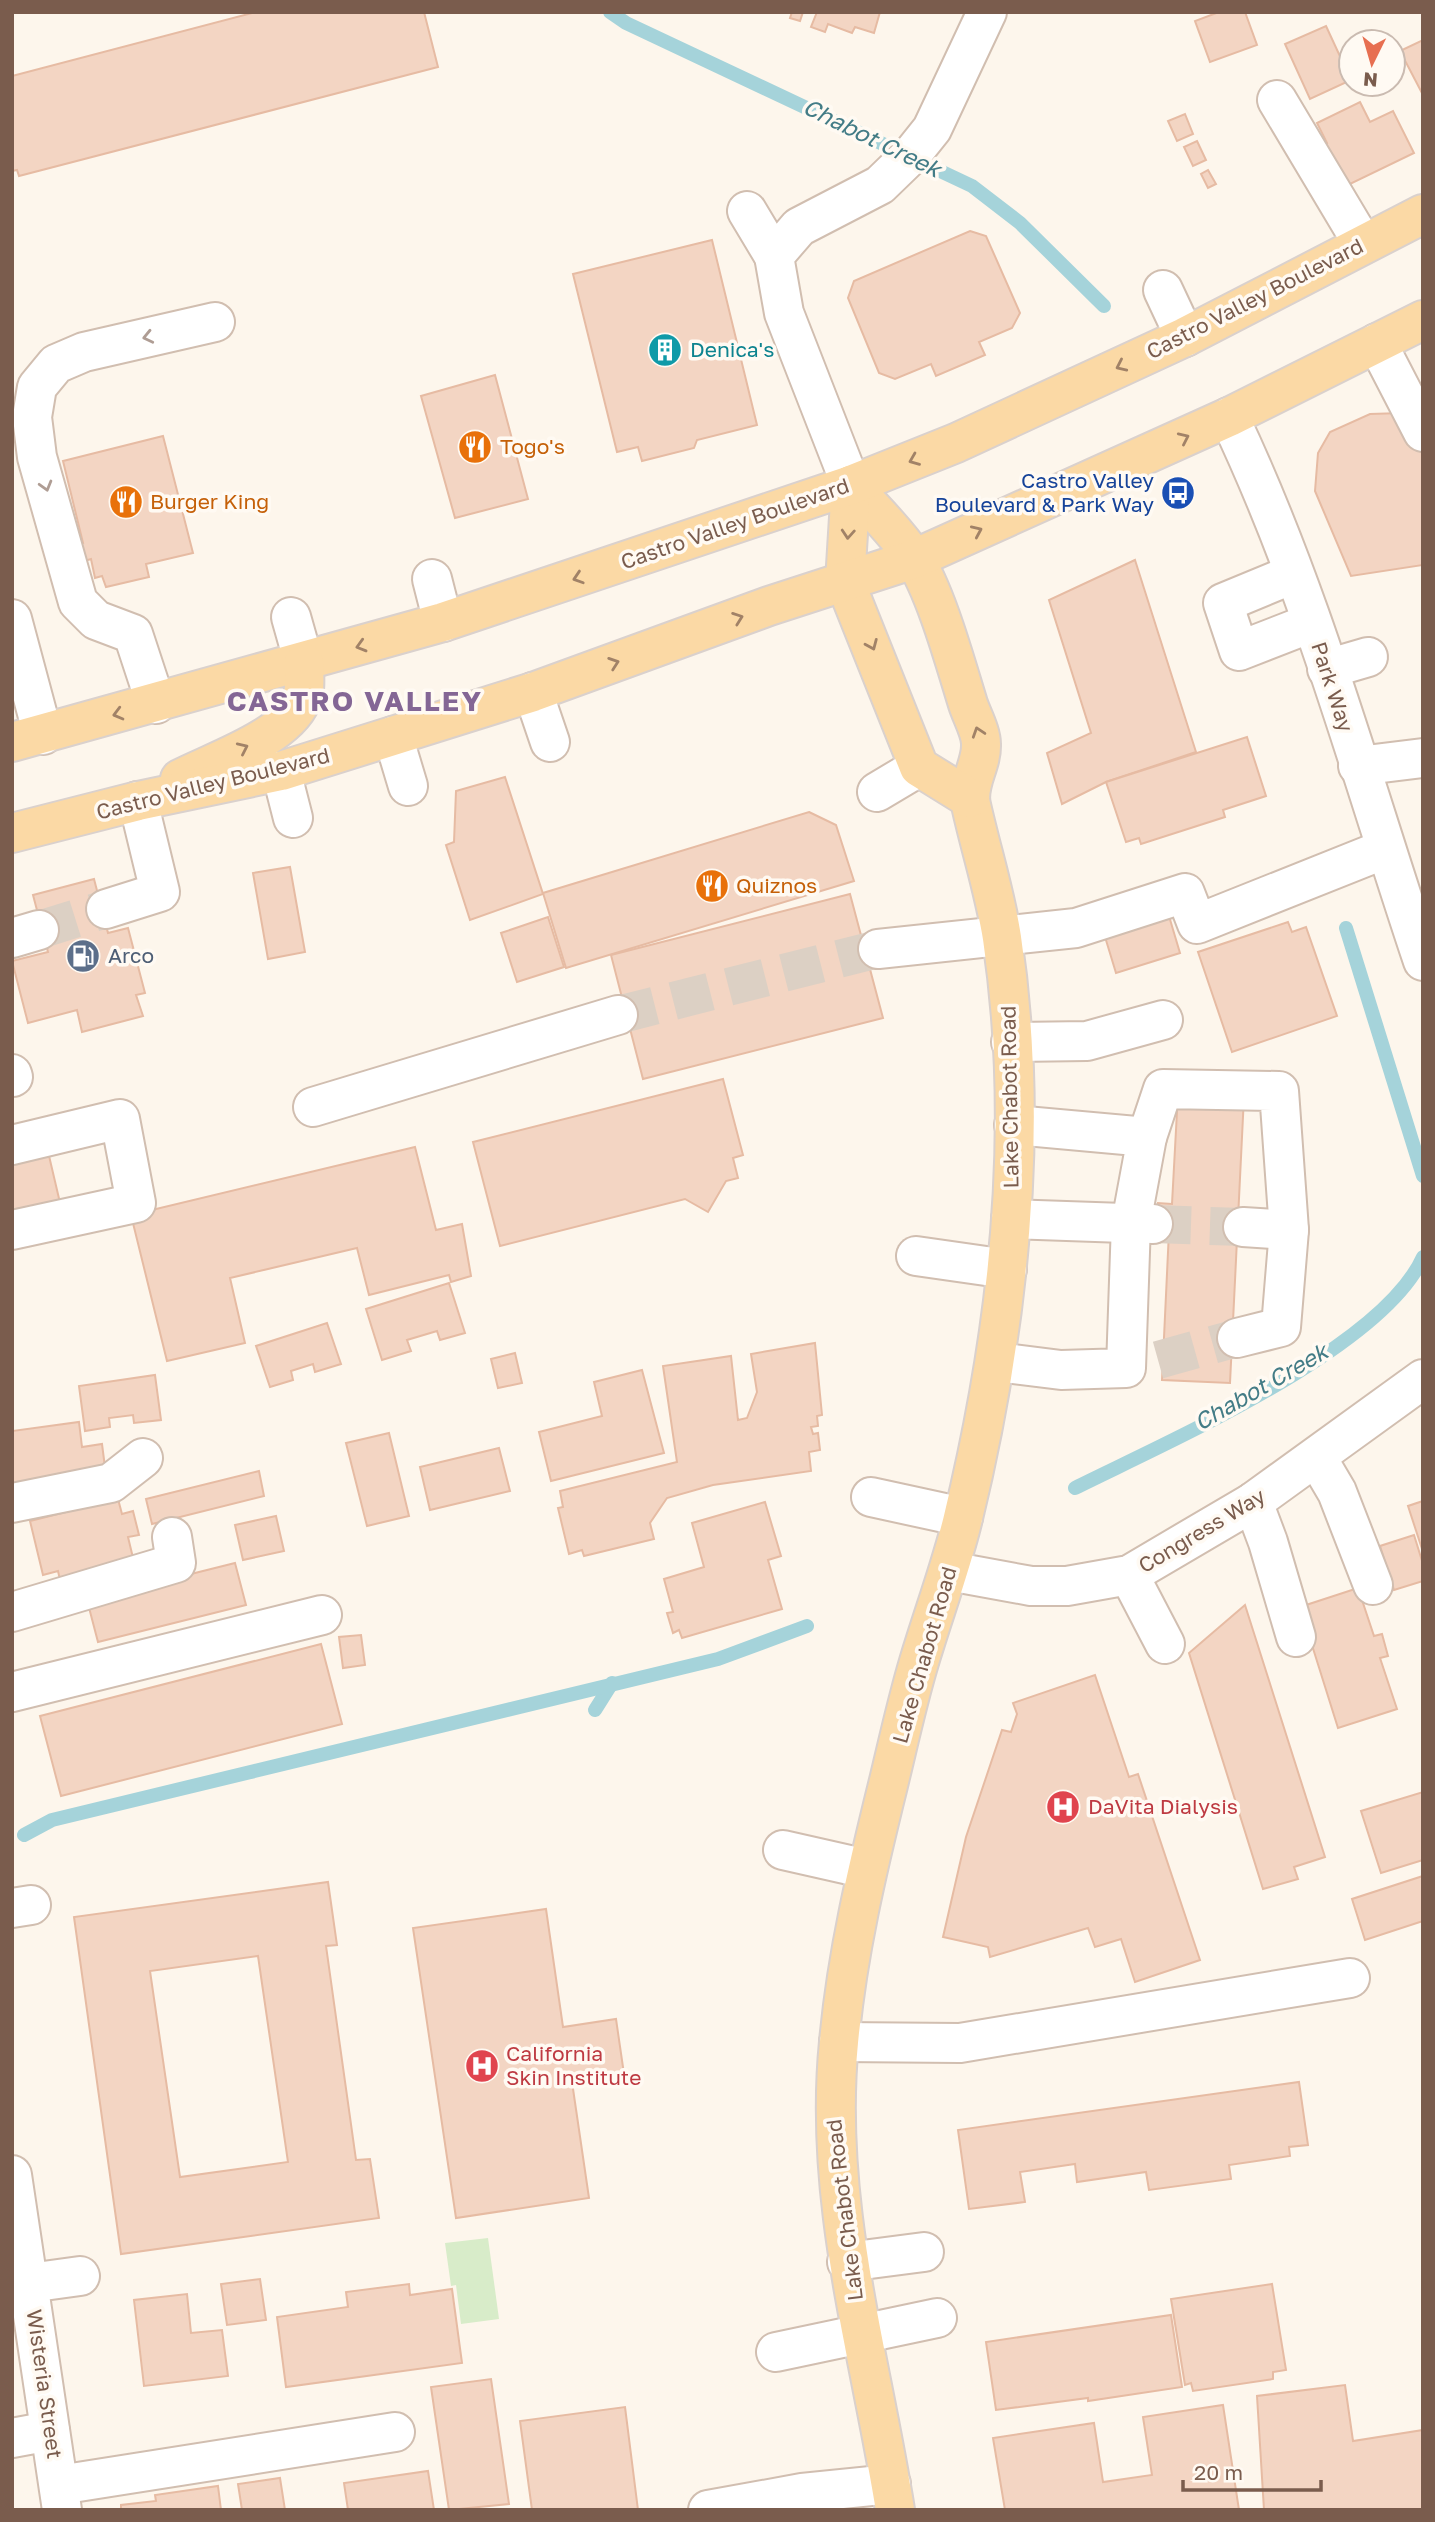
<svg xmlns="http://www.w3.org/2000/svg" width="1435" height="2522" viewBox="0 0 1435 2522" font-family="'Golos Text',sans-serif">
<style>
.green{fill:#d8ecc9}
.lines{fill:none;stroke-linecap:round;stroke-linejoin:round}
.stream{stroke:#a5d3da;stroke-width:14}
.building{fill:#f3d5c3;stroke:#e6bba3;stroke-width:2;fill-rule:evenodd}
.minor-tunnel{stroke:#dcd0c4;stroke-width:38;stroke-dasharray:38 19;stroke-linecap:butt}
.minor-casing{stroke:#d1beb0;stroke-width:42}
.major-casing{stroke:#dad1cd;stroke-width:42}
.minor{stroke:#fff;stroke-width:38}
.major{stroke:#fbd9a5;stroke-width:38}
.oneway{stroke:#af9d94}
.oneway2{stroke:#a18267}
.labels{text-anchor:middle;stroke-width:7;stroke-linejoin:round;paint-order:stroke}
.street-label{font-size:21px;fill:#7a5c4d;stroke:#fffaf3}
.culture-label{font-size:21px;fill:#0d838f;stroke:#fffaf3;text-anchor:start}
.food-label{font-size:21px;fill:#c56008;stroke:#fffaf3;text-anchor:start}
.transit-label{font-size:21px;fill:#164399;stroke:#fffaf3;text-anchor:end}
.service-label{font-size:21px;fill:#4e5e75;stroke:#fffaf3;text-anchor:start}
.health-label{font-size:21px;fill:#be3a42;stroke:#fffaf3;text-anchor:start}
.water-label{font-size:23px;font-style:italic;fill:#437c86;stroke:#fffaf3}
.district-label{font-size:28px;font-weight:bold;letter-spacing:2px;fill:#846695;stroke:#fffaf3}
</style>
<rect width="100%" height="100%" fill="#fdf6ec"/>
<path class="green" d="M488,2238l11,81 -38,5 -5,-39 -5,1 -6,-43z"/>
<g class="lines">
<g class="stream">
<path d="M610,12l16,11 346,163 48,37 84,83"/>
<path d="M1346,928l77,248"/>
<path d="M1075,1488c92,-46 307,-139 348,-231"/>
<path d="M595,1710l17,-27"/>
<path d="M24,1835l28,-15 666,-161 89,-33"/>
</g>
</g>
<g class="building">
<path d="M256,12h168l14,55 -419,109 -2,-6 -5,1v-95z"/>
<path d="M792,12h11l-3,9 -10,-3z"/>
<path d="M817,12h63l-6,21 -19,-6 -3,6 -24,-9 -3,8 -14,-5z"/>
<path d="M1219,12h26l12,33 -47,17 -15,-41z"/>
<path d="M1326,26l25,54 -41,19 -25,-55z"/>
<path d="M1423,40v55l-23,-44z"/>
<path d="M1360,102l10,20 23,-11 21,42 -64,31 -5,-8 -9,5 -17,-34 8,-4 -10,-20z"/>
<path d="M1185,114l8,20 -16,7 -9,-20z"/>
<path d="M1197,141l9,19 -13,6 -9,-19z"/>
<path d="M1208,170l8,14 -8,4 -7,-14z"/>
<path d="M970,231l16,5 34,77 -8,15 -33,14 6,13 -49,21 -5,-12 -36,15 -16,-6 -31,-75 6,-17z"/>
<path d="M712,240l45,185 -60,15 -3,8 -52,13 -4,-14 -21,5 -44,-178z"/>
<path d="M495,375l33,124 -73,19 -34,-122z"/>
<path d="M1402,413l21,42v110l-72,11 -36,-85 3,-38 12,-21 40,-18z"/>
<path d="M163,436l30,117 -47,11 3,13 -43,10 -4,-11 -7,2 -4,-19 -10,3 -5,-18 7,-1 -20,-82z"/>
<path d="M1135,560l61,192 -90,30 -44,22 -15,-51 44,-20 -42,-133z"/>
<path d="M1247,737l19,59 -43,14 2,7 -84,27 -2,-6 -13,4 -20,-60z"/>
<path d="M505,777l38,117 -73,26 -24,-75 8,-3 2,-51z"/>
<path d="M809,812l27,13 18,56 -288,87 -23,-75z"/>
<path d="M290,867l15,85 -37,7 -15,-86z"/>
<path d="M94,879l14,54 20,-5 17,65 -9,2 7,21 -61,16 -5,-22 -49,13 -16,-62 36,-9 -15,-57z"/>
<path d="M850,894l33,124 -240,61 -32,-124z"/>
<path d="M1166,906l14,47 -64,20 -14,-46z"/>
<path d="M548,917l16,50 -47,15 -16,-49z"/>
<path d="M1288,922l4,10 14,-5 31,89 -105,36 -34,-100z"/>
<path d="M723,1079l20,76 -10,3 5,20 -12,3 -18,31 -23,-13 -185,47 -27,-104z"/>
<path d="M1178,1093l66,3 -14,287 -68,-3 7,-149h-13l2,-28 14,1z"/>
<path d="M46,1143l15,64 -49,11v-67z"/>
<path d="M415,1147l21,83 26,-6 9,52 -20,6 -2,-7 -80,20 -12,-47 -127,30 15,65 -78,18 -36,-146z"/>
<path d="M449,1283l16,50 -25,7 -3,-9 -30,9 4,11 -29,9 -16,-51z"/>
<path d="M327,1323l14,41 -26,8 -2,-8 -22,7 2,9 -23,7 -14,-41z"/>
<path d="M815,1343l7,72 -5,1 1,10 -7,1 2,7 5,-1 2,17 -11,2 2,19 -98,14 -46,13 -17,25 4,16 -70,17 -2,-6 -13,4 -11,-46 5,-1 -3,-16 117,-29 -14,-96 68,-10 7,64 9,-2 10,-26 -6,-38z"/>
<path d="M515,1353l7,30 -24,5 -7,-29z"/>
<path d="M642,1370l22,83 -113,28 -12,-49 63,-16 -8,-34z"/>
<path d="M155,1375l6,45 -27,3 -1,-8 -24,3 1,9 -25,4 -6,-45z"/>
<path d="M79,1422l3,25 20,-3 4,31 -94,13v-57z"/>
<path d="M389,1433l20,83 -42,10 -21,-83z"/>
<path d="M499,1448l11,43 -80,19 -10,-43z"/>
<path d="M259,1471l5,25 -112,28 -6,-25z"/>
<path d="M118,1499l4,15 11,-3 6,24 -11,2 6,25 -74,18 -2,-9 -15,4 -13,-54z"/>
<path d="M1423,1501v51l-15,-46z"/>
<path d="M765,1502l16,54 -13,4 14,49 -100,29 -3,-8 -6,3 -6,-20 6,-1 -9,-33 40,-12 -12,-44z"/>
<path d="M276,1516l8,35 -41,9 -8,-35z"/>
<path d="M1414,1535l9,29v17l-29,9 -14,-44z"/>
<path d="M235,1563l11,42 -148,37 -11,-42z"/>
<path d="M1358,1588l16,48 8,-2 6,22 -8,2 17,51 -59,19 -38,-121z"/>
<path d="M1245,1605l80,252 -31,10 4,12 -35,10 -74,-236z"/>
<path d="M361,1635l4,30 -22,3 -4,-31z"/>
<path d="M321,1644l21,80 -281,72 -21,-80z"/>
<path d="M1095,1675l34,102 9,-3 62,186 -65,22 -14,-43 -26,8 -7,-19 -98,29 -2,-10 -45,-10 23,-100 36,-107 9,2 6,-18 -4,-11z"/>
<path d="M1423,1792v68l-42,13 -20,-62z"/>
<path d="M1423,1876v45l-58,19 -13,-41z"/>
<path d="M328,1882l9,63 -11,1 30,214 14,-1 9,59 -258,36 -47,-337zM258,1956l30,206 -108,15 -30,-206z"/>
<path d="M546,1909l17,118 53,-8 8,55 -52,8 17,116 -133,20 -43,-290z"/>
<path d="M1299,2082l9,63 -19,2 1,9 -61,9 2,14 -82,11 -3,-18 -69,10 -2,-18 -55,8 5,30 -56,7 -11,-79z"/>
<path d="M260,2279l6,41 -39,5 -6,-41z"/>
<path d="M409,2284l1,11 42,-6 10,74 -176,24 -9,-70 71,-10 -2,-15z"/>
<path d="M1272,2284l14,86 -13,2v7l-80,12 -2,-8 -6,2 -14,-86z"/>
<path d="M187,2294l4,39 31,-3 6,46 -84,10 -10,-86z"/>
<path d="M1171,2315l11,72 -94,14v-3l-92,12 -10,-68z"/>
<path d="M491,2379l18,125 -60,6 -18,-123z"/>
<path d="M1345,2385l8,56 70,-11v80h-159l-7,-114z"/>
<path d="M1223,2405l16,105h-234l-12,-72 101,-15 9,59 49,-7 -9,-58z"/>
<path d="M625,2407l13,103h-106l-12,-89z"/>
<path d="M428,2471l6,39h-86l-4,-27z"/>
<path d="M280,2478l5,32h-43l-4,-26z"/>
<path d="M218,2486l3,24h-100v-5l35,-4 -1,-6z"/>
</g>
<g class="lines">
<g class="minor-tunnel">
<path d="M39,930l67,-21"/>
<path d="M618,1015l260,-66"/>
<path d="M1153,1224l90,3"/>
<path d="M1158,1360l79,-22"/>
</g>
<g class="minor-casing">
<g id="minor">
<path d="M1277,100l86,144"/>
<path d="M747,211l27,45"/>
<path d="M1163,290l22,47"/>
<path d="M1377,343l46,89"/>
<path d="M1229,417c83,174 133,363 194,544"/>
<path d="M851,485l-67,-172 -10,-57 25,-29 81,-42 32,-31 20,-25 55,-117"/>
<path d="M1293,574l-70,29 16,48 72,-28"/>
<path d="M432,579l11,43"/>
<path d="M291,617l13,46"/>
<path d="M12,619l31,116"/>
<path d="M1327,669l41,-12"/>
<path d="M533,692l17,50"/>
<path d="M156,704l-23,-70 -37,-14 -18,-18 -41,-145 -5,-40 5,-30 19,-23 28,-12 131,-30"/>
<path d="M393,736l15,50"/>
<path d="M1358,766l65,-8"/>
<path d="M281,771l12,47"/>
<path d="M877,792l42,-25"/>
<path d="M106,909l54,-17 -22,-91"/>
<path d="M12,938l27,-8"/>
<path d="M878,949l198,-21 109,-35 12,31 188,-75"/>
<path d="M1011,1042l76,-1 76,-21"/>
<path d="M12,1074l1,3"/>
<path d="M313,1107l305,-92"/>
<path d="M1147,1137l16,-48 116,2 10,139 -8,97 -44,11"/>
<path d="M12,1145l108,-26 16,84 -124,27"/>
<path d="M1011,1219l142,5"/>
<path d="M1243,1227l46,3"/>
<path d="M916,1256l91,13"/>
<path d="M996,1362l65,8 65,-2 5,-145 16,-86 -133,-12"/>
<path d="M1317,1458l20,34 36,93"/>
<path d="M871,1497l92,20"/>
<path d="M1253,1502l15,40 28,95"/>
<path d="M12,1503l99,-20 32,-25"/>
<path d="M949,1571l82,15h36l62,-11 124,-73 170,-123"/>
<path d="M1129,1575l36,69"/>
<path d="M12,1612l164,-49 -4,-26"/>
<path d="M12,1692l310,-77"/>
<path d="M783,1850l84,19"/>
<path d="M12,1908l19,-3"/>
<path d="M839,2042l121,1 390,-65"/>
<path d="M12,2175l50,335"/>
<path d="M847,2262l77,-10"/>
<path d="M29,2283l51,-7"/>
<path d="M776,2352l161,-34"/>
<path d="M12,2438l38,-7"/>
<path d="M59,2485l336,-53"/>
<path d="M708,2510l94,-17 89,-9"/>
</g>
</g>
<g class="major-casing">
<g id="major">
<path d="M851,485c20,23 45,46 62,72 23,35 42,105 55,147 4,12 13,28 13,40 1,21 -15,40 -10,61 10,45 24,88 31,133 29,194 6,395 -40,584 -12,48 -29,93 -43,140 -12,40 -21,82 -31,123 -21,85 -41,169 -49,257 -16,160 31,311 56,468"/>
<path d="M851,485l-6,97 74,185 50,31"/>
<path d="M12,742l431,-120 408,-137 105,-42 229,-106 238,-123"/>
<path d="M180,779c35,-18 105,-41 121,-78 5,-12 3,-25 3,-38"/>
<path d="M12,833l126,-32 143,-30 252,-79 236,-86 145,-47 315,-142 194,-97"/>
</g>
</g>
<use href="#minor" class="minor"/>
<use href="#major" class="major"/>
</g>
<defs><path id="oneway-chevron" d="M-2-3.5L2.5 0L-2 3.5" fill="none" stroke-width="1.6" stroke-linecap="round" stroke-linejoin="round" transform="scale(1.75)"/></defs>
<g class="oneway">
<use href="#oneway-chevron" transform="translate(148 337) rotate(167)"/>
<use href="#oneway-chevron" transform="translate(46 486) rotate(74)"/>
</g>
<g class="oneway2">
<use href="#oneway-chevron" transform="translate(1121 366) rotate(155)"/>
<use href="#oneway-chevron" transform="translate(1184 438) rotate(-25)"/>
<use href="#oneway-chevron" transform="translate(914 460) rotate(158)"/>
<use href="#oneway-chevron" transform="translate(977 531) rotate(-24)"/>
<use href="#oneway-chevron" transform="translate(848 534) rotate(94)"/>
<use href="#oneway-chevron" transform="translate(578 578) rotate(162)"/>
<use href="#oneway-chevron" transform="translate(738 618) rotate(-20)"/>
<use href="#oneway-chevron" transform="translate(872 645) rotate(67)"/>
<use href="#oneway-chevron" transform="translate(361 646) rotate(164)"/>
<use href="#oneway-chevron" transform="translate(614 663) rotate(-19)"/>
<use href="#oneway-chevron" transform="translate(118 714) rotate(165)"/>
<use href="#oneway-chevron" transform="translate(978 732) rotate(-108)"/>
<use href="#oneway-chevron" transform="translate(243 748) rotate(-25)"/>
</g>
<defs>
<g id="building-disc" transform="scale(1.75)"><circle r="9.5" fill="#0f9aa8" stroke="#fffaf3"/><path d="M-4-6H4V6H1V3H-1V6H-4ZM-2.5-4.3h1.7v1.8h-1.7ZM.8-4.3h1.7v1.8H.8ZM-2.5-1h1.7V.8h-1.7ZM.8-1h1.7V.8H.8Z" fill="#fff"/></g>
<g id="restaurant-disc" transform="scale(1.75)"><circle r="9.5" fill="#e8710a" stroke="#fffaf3"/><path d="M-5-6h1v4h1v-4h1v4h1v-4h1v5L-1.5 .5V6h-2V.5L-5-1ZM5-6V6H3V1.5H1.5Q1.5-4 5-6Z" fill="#fff"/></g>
<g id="bus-disc" transform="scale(1.75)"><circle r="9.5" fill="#1a4fb4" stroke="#fffaf3"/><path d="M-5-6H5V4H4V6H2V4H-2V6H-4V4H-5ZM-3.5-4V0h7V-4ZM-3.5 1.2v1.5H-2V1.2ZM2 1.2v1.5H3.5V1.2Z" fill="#fff"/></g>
<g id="fuel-disc" transform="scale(1.75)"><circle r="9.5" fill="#5c6f8a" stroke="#fffaf3"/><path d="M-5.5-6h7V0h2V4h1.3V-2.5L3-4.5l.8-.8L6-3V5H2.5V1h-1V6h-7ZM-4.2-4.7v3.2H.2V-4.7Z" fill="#fff"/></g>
<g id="hospital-disc" transform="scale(1.75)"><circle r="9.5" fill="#e0444e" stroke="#fffaf3"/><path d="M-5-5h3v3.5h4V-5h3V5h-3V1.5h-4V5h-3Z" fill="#fff"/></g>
</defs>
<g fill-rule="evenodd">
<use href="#building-disc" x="665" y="350"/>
<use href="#restaurant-disc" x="475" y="447"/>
<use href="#bus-disc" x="1178" y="493"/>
<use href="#restaurant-disc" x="126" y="502"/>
<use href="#restaurant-disc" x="712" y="886"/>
<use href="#fuel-disc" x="83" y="956"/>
<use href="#hospital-disc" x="1063" y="1807"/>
<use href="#hospital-disc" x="482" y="2066"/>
</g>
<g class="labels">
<g class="street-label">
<text transform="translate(1255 299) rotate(-27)" y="7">Castro Valley Boulevard</text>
<text transform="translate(735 524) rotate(-19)" y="7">Castro Valley Boulevard</text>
<text transform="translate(1332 687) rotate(72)" y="7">Park Way</text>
<text transform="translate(213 784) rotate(-14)" y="7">Castro Valley Boulevard</text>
<text transform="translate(1010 1097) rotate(-91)" y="7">Lake Chabot Road</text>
<text transform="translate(1202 1531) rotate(-31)" y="7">Congress Way</text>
<text transform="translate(925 1655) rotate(-74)" y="7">Lake Chabot Road</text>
<text transform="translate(845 2210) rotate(-97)" y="7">Lake Chabot Road</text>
<text transform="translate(44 2384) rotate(82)" y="7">Wisteria Street</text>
</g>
<g class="culture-label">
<text x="690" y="357">Denica's</text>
</g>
<g class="food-label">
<text x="500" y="454">Togo's</text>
<text x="150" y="509">Burger King</text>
<text x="736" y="893">Quiznos</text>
</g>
<g class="transit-label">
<text x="1154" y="488">Castro Valley<tspan x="1154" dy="24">Boulevard &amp; Park Way</tspan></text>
</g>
<g class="service-label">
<text x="108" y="963">Arco</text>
</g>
<g class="health-label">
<text x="1088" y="1814">DaVita Dialysis</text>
<text x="506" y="2061">California<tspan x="506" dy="24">Skin Institute</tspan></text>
</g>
<g class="water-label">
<text transform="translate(872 138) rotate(26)" y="8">Chabot Creek</text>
<text transform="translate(1261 1387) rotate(-30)" y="8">Chabot Creek</text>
</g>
<g class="district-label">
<text x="355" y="711">CASTRO VALLEY</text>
</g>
</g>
<rect width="1435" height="2522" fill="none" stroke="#7a5c4d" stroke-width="28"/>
<g transform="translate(1372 63) rotate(185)"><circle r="33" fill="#fffaf3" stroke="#cabbb1" stroke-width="2"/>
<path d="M0-5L12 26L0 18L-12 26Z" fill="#e76f51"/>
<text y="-10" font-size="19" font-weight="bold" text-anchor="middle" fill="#7a5c4d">N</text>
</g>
<path d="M1183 2480v10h138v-10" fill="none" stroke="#7a5c4d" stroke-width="3.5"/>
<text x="1194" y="2480" font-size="21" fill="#7a5c4d" stroke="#fffaf3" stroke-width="5" paint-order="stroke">20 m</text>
</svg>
